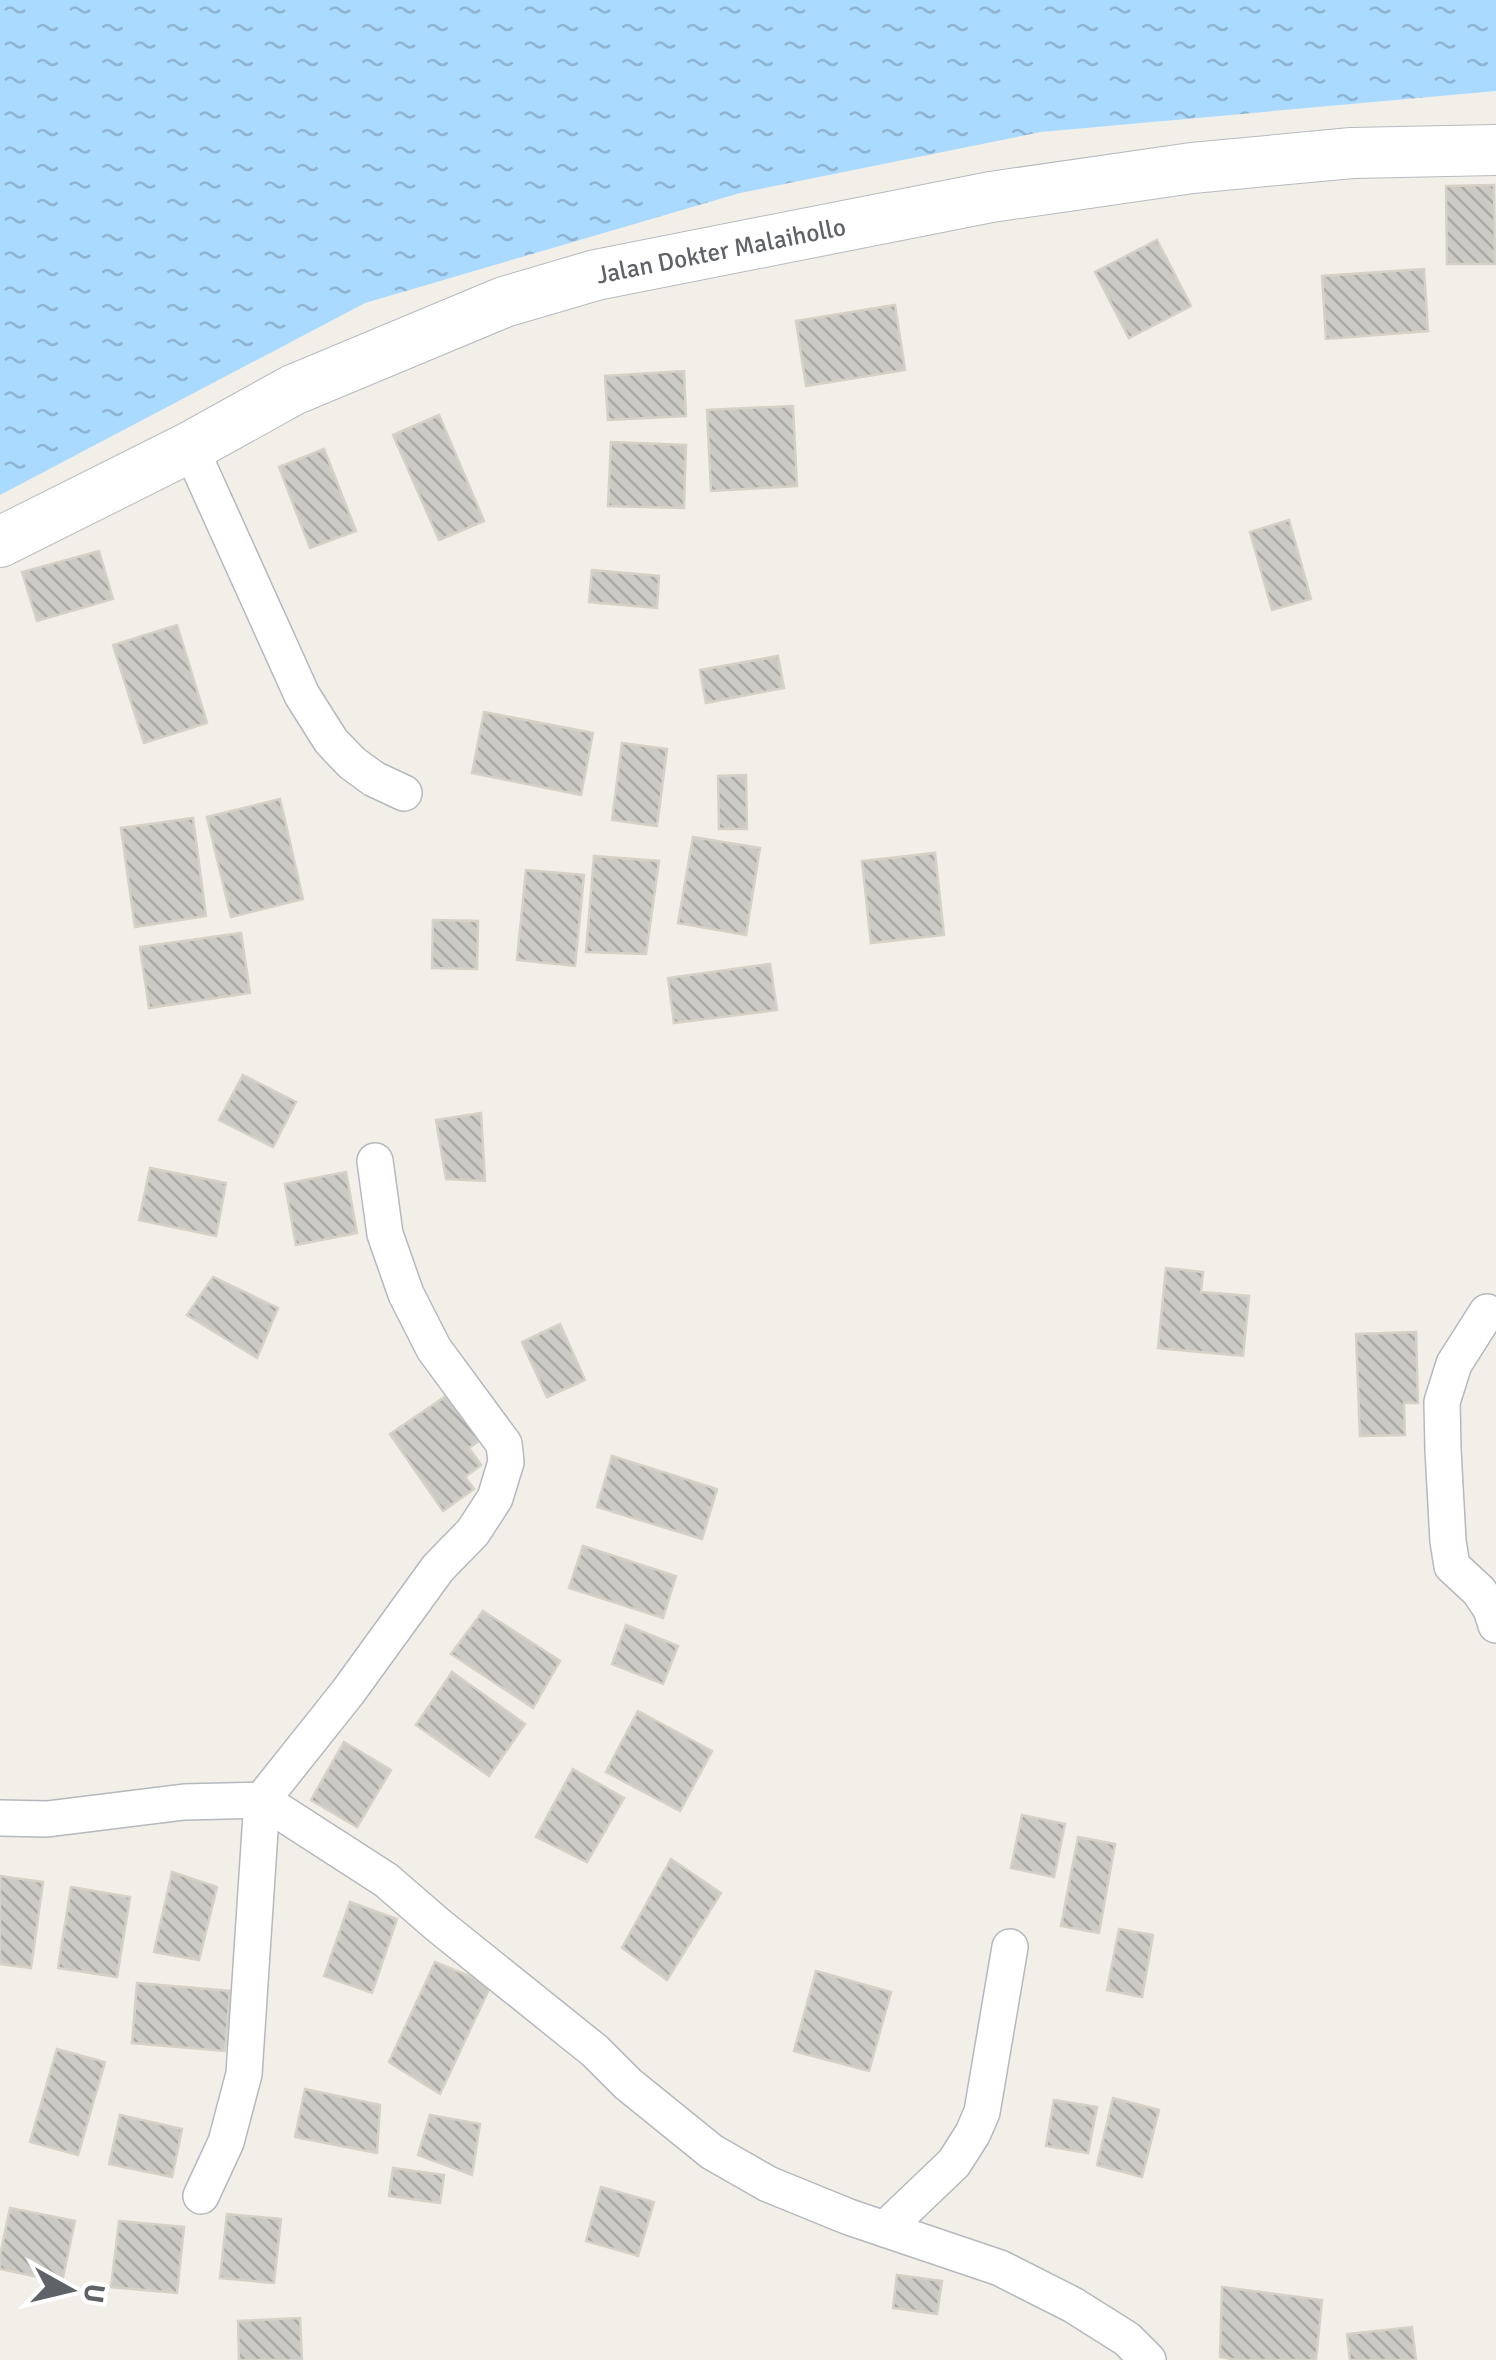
<svg xmlns="http://www.w3.org/2000/svg" width="1496" height="2360" viewBox="0 0 1496 2360" font-family="Signika,sans-serif">
<style>
.water{fill:url(#water-ripples)}
.building{fill:url(#building-back-hatch);stroke:#d6d1c6;stroke-width:2.5}
.lines{fill:none;stroke-linecap:round;stroke-linejoin:round}
.minor-casing{stroke:#b5b8bc;stroke-width:38}
.secondary-casing{stroke:#b6babf;stroke-width:52}
.minor{stroke:#fff;stroke-width:35}
.secondary{stroke:#fff;stroke-width:50}
.labels{text-anchor:middle;stroke-width:8;stroke-linejoin:round;paint-order:stroke}
.street-label{font-size:25px;fill:#5f6368;stroke:#fff}
</style>
<defs>
<pattern id="water-ripples" width="26" height="14" patternUnits="userSpaceOnUse" patternTransform="scale(2.5)"><rect width="26" height="14" fill="#aadaff"/><path d="M2 4q2-2 4 0t4 0M15 11q2-2 4 0t4 0" fill="none" stroke="#8eb4d2"/></pattern>
<pattern id="building-back-hatch" width="6" height="6" patternUnits="userSpaceOnUse" patternTransform="scale(2.5)"><rect width="6" height="6" fill="#cccac5"/><path d="M-1 5l2 2M0 0l6 6M5-1l2 2" fill="none" stroke="#a9a8a4"/></pattern>
</defs>
<rect width="100%" height="100%" fill="#f1efe8"/>
<path class="water" d="M0,0h1496v91l-455,41 -301,61 -375,110 -365,192z"/>
<g class="building">
<path d="M1494,185l1,79h-48l-1,-78z"/>
<path d="M1157,240l34,66 -62,32 -34,-66z"/>
<path d="M1424,269l4,62 -102,8 -4,-63z"/>
<path d="M895,305l10,65 -99,16 -10,-65z"/>
<path d="M684,371l2,45 -78,4 -3,-44z"/>
<path d="M793,406l4,80 -86,5 -4,-81z"/>
<path d="M439,415l45,106 -45,19 -46,-105z"/>
<path d="M611,442l75,3 -2,63 -76,-2z"/>
<path d="M324,449l32,82 -46,17 -31,-81z"/>
<path d="M1289,520l22,79 -39,11 -22,-78z"/>
<path d="M99,551l14,48 -76,22 -15,-49z"/>
<path d="M592,570l67,6 -2,32 -68,-6z"/>
<path d="M177,625l30,98 -63,20 -31,-98z"/>
<path d="M778,656l6,32 -78,15 -6,-33z"/>
<path d="M484,712l109,21 -12,62 -109,-22z"/>
<path d="M622,743l45,6 -10,77 -45,-6z"/>
<path d="M746,775l1,54h-28l-1,-53z"/>
<path d="M280,799l23,100 -72,18 -24,-100z"/>
<path d="M193,818l13,98 -71,11 -14,-99z"/>
<path d="M693,837l67,11 -14,87 -68,-12z"/>
<path d="M935,853l9,82 -73,8 -9,-82z"/>
<path d="M594,856l65,5 -13,93 -60,-2z"/>
<path d="M526,870l58,5 -9,91 -58,-6z"/>
<path d="M433,920l45,1 -1,48 -45,-1z"/>
<path d="M241,933l9,60 -101,15 -9,-61z"/>
<path d="M770,964l7,46 -103,13 -6,-45z"/>
<path d="M243,1075l53,27 -23,45 -54,-27z"/>
<path d="M481,1113l4,68 -39,-2 -10,-59z"/>
<path d="M150,1168l76,15 -10,53 -77,-16z"/>
<path d="M346,1172l11,61 -61,12 -11,-61z"/>
<path d="M1166,1268l37,4 -2,20 48,4 -6,60 -85,-8z"/>
<path d="M213,1277l65,31 -21,50 -70,-43z"/>
<path d="M560,1324l25,56 -38,17 -25,-55z"/>
<path d="M1416,1332l2,71h-14l1,32 -45,1 -4,-102z"/>
<path d="M449,1394l31,46 -11,8 12,17 -16,12 9,12 -31,22 -53,-77z"/>
<path d="M612,1456l105,33 -15,50 -105,-32z"/>
<path d="M583,1546l93,30 -13,42 -94,-30z"/>
<path d="M483,1611l77,50 -27,47 -82,-54z"/>
<path d="M626,1625l52,21 -15,38 -51,-20z"/>
<path d="M452,1672l73,52 -36,52 -73,-51z"/>
<path d="M638,1711l74,40 -32,60 -74,-39z"/>
<path d="M344,1742l47,28 -34,57 -46,-27z"/>
<path d="M573,1769l51,29 -37,64 -51,-25z"/>
<path d="M1022,1815l43,9 -11,53 -43,-9z"/>
<path d="M1078,1837l37,7 -16,89 -38,-7z"/>
<path d="M671,1859l50,34 -54,87 -45,-32z"/>
<path d="M172,1872l45,15 -18,73 -45,-8z"/>
<path d="M0,1876l43,6 -12,86 -31,-4z"/>
<path d="M71,1887l59,10 -13,80 -59,-9z"/>
<path d="M350,1902l47,17 -25,74 -48,-17z"/>
<path d="M1119,1929l34,6 -11,62 -35,-7z"/>
<path d="M435,1962l56,23 -51,109 -51,-32z"/>
<path d="M816,1971l75,21 -22,79 -75,-20z"/>
<path d="M137,1983l93,8 -5,60 -93,-8z"/>
<path d="M57,2049l48,13 -27,93 -48,-13z"/>
<path d="M305,2089l75,16 -3,48 -82,-16z"/>
<path d="M1113,2098l46,12 -17,67 -45,-12z"/>
<path d="M1054,2100l43,7 -9,46 -42,-7z"/>
<path d="M120,2115l62,14 -10,48 -63,-13z"/>
<path d="M430,2115l50,9 -8,51 -54,-20z"/>
<path d="M393,2168l51,7 -4,28 -51,-7z"/>
<path d="M601,2187l53,15 -16,54 -52,-15z"/>
<path d="M10,2208l65,13 -13,61 -62,-13v-13z"/>
<path d="M227,2214l54,5 -7,64 -54,-5z"/>
<path d="M119,2221l65,6 -7,66 -66,-6z"/>
<path d="M897,2275l45,6 -5,33 -44,-6z"/>
<path d="M1222,2287l100,13 -6,60h-78l-18,-3z"/>
<path d="M300,2318l2,42h-63l-1,-39z"/>
<path d="M1412,2327l4,33h-66l-3,-26z"/>
</g>
<g class="lines">
<g class="minor-casing">
<g id="minor">
<path d="M190,447l112,248 29,46 21,22 22,16 30,14"/>
<path d="M1487,1312l-33,52 -12,38 1,48 5,91 4,25 27,25 12,18 5,16"/>
<path d="M0,1818l47,1 137,-17 78,-2 124,80 52,45 157,126 33,33 84,68 56,32 81,33 151,51 73,37 54,34 21,21"/>
<path d="M201,2196l25,-54 18,-68 18,-274 86,-108 90,-124 35,-36 22,-34 11,-36 -2,-18 -70,-95 -28,-55 -21,-60 -10,-73"/>
<path d="M885,2229l69,-66 19,-30 9,-21 28,-165"/>
</g>
</g>
<g class="secondary-casing">
<g id="secondary">
<path id="s1" d="M0,542l190,-95 103,-57 211,-88 92,-27 395,-78 201,-29 160,-15 144,-3"/>
</g>
</g>
<use href="#minor" class="minor"/>
<use href="#secondary" class="secondary"/>
</g>
<g class="labels">
<g class="street-label">
<text dy="9" stroke="none"><textPath href="#s1" startOffset="782">Jalan Dokter Malaihollo</textPath></text>
</g>
</g>
<g transform="translate(70 2290) rotate(98)" stroke="#ffffff" stroke-width="8" paint-order="stroke">
<path d="M0-8L18 38L0 25L-18 38Z" fill="#5f6368"/>
<text y="-15" font-size="28" font-weight="bold" text-anchor="middle" fill="#5f6368">U</text>
</g>
</svg>
